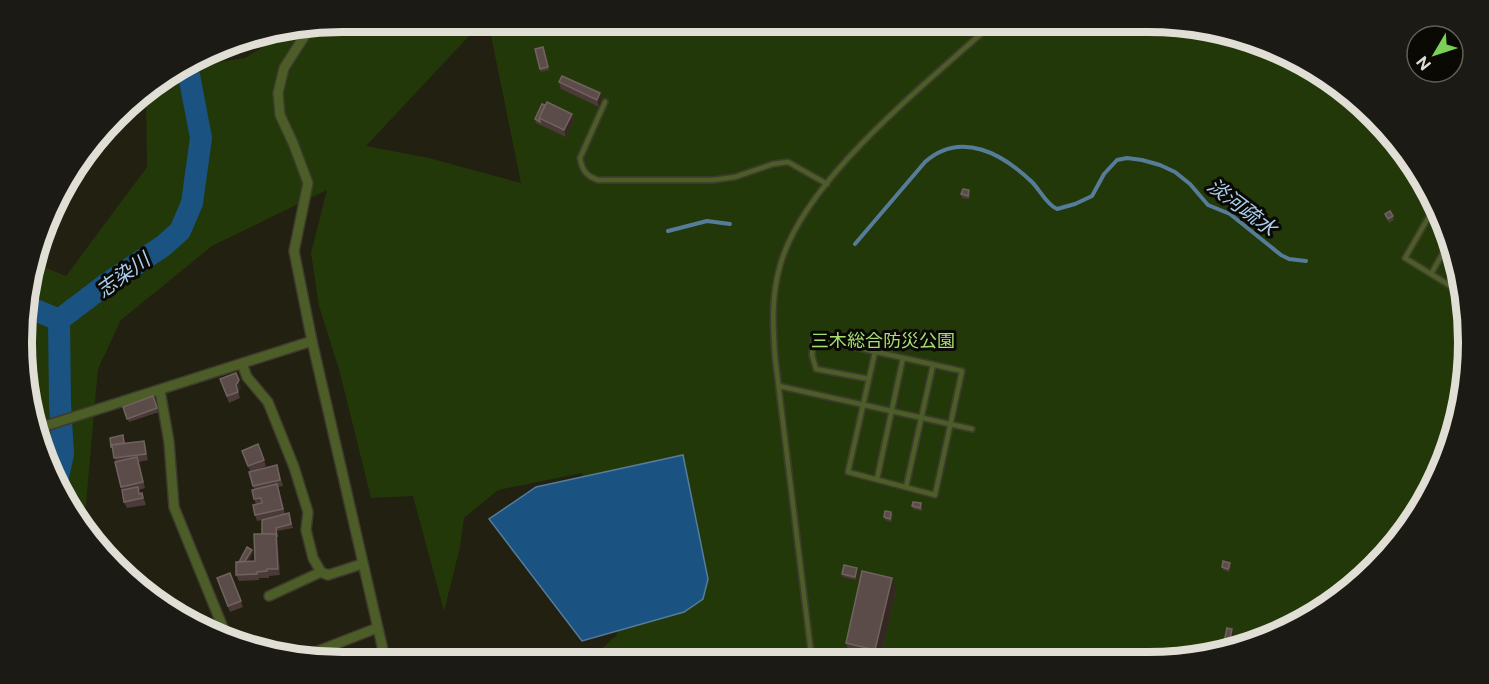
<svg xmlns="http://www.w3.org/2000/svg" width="1489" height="684" viewBox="0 0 1489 684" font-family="'Public Sans','Noto Sans JP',sans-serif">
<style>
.green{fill:#223809}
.water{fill:#1a5281;stroke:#567c9a;stroke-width:1.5}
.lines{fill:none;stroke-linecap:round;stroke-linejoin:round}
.stream{stroke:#567c9a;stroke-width:4}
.river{stroke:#1a5281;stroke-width:22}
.lane-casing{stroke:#3d3b2c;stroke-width:8}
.street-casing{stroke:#3d3b2c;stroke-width:12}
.lane{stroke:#4c5d27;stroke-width:4.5}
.street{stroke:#4c5d27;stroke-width:9}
.wall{fill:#4b3a38}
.shaded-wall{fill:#342821}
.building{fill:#5b4c49;stroke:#70635f;stroke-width:1.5}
.labels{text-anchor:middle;stroke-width:6;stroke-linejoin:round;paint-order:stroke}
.park-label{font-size:18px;fill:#a7df73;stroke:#0a0904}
.water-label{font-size:20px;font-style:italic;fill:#accff1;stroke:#0a0904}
.rim{fill:none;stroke:#e1dfd5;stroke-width:8}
</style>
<rect width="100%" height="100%" fill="#222011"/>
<path class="green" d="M342,21h141l-117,125 63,12 92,25 -33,-162h659l123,24 104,70 69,104 25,123 -24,123 -42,72 -59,59 -73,42 -81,22 -601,2 25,-24 4,-2 -35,-163 -84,17 -34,28 -4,29 -16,64 -31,-115 -42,2 -32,-129 -20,-63 -8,-53 16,-63 -115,56 -91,74 -23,49 -14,157 -20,-24 -40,-118 3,-104 7,-17 32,13 81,-109 -1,-75 57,-34 4,6 38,-6 45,-28z"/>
<path class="water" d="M683,455l25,124 -5,20 -19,13 -102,29 -93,-122 47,-32z"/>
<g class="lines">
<g class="stream">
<path d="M668,231l39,-10 23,3"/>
<path d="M855,244l70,-82c36,-32 78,-8 107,20 8,8 14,22 25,27l18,-5 17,-8 12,-22 13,-14 10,-2 15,2 18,5 15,7 15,12 18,21 22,9 51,41 8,4 17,2"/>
</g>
<g class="river">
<path d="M26,306l33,14"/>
<path d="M59,320l46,-35 58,-39 17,-15 12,-28 9,-65 -12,-63 -3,-7"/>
<path d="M57,481l6,-27 -3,-50 -1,-84"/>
</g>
<g class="lane-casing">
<g id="lane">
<path d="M605,102l-25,56c2,12 6,18 18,22h115l22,-3 38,-13 15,-2 39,22"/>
<path d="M1435,206l-30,52 52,32 3,10"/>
<path d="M1431,274l17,-30"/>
<path d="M1463,362h1"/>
<path d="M869,379l-53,-10 -4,-14 2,-17 148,33 -27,124 -87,-23 27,-120"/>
<path d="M779,386l193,43"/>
<path d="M877,479l26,-121"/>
<path d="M906,487l27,-122"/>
<path d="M812,661l-37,-304c-2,-31 -4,-60 5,-91 24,-88 148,-183 215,-245"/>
</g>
</g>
<g class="street-casing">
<g id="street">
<path d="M311,26l-27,42 -6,25 2,22 13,28 15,40 -14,68 18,90 74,322"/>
<path d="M242,364l5,13 21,25 26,65 14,45 -2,18 7,28 8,14 7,3 34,-11"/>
<path d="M160,391l9,51 5,65 54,133"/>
<path d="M39,428l273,-87"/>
<path d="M269,596l52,-24"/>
<path d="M305,656l72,-28"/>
</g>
</g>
<use href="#lane" class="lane"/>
<use href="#street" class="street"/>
</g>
<g class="wall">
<path d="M544,21h14l-7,9 -5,-5z"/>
<path d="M544,50l5,20 -8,2 -1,-3z"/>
<path d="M559,82l41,11 2,7 -3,7 -38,-18z"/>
<path d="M572,114l2,6 -8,17 -30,-14 -1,-4z"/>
<path d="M961,194h9l-1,5 -7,-1z"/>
<path d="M1385,214l8,2 1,4 -5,3z"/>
<path d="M220,379l21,8 -3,4 2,7 -11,5z"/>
<path d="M153,396l6,16 -30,10 -6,-15z"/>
<path d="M124,439l1,4 19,-2 2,6 2,13 -9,2 6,26 -6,2 1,3h2l4,12 -19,3 -3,-6 -11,-52 -2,-3z"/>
<path d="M242,451l22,9 2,6 -7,3 20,3 4,14 -5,1 7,27 5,3 3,11 -16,3 3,44 -11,1v2h-10v2l-20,1 -3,-6 3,-13 14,-9 -4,8h6l7,-27v-14l-5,1 -2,-6 1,-11 -2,-5v-10l-5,-17 1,-1z"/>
<path d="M921,503l1,4v4l-9,-2 -1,-3z"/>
<path d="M891,512l2,3 -2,7 -6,-2 -1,-3z"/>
<path d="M1231,566l-2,6 -6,-2 -1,-3z"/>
<path d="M859,571l-3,9 -13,-3 -1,-3z"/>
<path d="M230,573l13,34 -13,5 -13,-34z"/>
<path d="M896,590l-16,71h-5l-25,-5 -4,-13z"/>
</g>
<g class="shaded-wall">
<path d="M551,21h7l-7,9 -2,-7z"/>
<path d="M600,93l2,7 -3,7 -2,-7z"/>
<path d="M572,114l2,6 -8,17 -2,-7z"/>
<path d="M239,380l2,7 -3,5 -2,-7z"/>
<path d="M144,441l2,6 2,13 -2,-6z"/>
<path d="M276,528l1,3 3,44 -2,-6 -2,-35z"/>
<path d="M252,550l1,3 -8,15 -1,-3z"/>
<path d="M857,568l2,3 -3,9 -1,-3z"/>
<path d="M892,578l4,12 -16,71 -5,-11z"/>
<path d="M1232,629l2,3 -4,17 -1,1 -1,-2z"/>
</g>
<g class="building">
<path d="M543,47l5,20 -8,2 -5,-20z"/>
<path d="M562,76l38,17 -3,7 -38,-18z"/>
<path d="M547,102l25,12 -8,16 -25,-12z"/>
<path d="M542,104l3,1 -6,13 1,4 -5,-3z"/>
<path d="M963,189l6,1 -1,6 -7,-2z"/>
<path d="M1390,211l3,5 -5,3 -3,-5z"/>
<path d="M236,373l3,7 -3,5 2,7 -11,4 -7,-17z"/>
<path d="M1458,382l2,2 -1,5 -4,2 -3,-6z"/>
<path d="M153,396l4,12 -30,11 -4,-12z"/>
<path d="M123,435l1,8 -12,2 1,2h-2l-1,-9z"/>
<path d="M144,441l2,13 -32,4 -2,-13z"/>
<path d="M258,444l6,16 -16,6 -6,-15z"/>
<path d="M137,457l6,25 -22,5 -6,-25z"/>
<path d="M277,465l3,15 -27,6 -4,-14z"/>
<path d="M277,484l6,25 -28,6 -2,-10 9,-2 -1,-5 -7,1 -2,-9z"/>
<path d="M138,487l1,7 3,-1 1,5 -19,4 -2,-12z"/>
<path d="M913,502l8,1 -1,5 -8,-2z"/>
<path d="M885,511l6,1 -1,7 -6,-2z"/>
<path d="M289,513l2,11 -15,4 1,9 -1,-3h-14v-14z"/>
<path d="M254,534h22l2,35h-11v2l-10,1v2l-21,1v-13l19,-1z"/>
<path d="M247,547l5,3 -7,11 -6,1z"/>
<path d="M1223,561l7,2 -2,6 -6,-2z"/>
<path d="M844,565l13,3 -2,9 -13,-3z"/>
<path d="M862,571l30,7 -17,72 -29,-7z"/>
<path d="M230,573l11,28 -13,5 -11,-28z"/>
<path d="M1227,628l5,1 -4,19 -5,-1z"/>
</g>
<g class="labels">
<g class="park-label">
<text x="883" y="347">三木総合防災公園</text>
</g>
<g class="water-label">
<text transform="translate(1242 207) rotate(37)" y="7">淡河疏水</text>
<text transform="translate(123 275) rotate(-36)" y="7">志染川</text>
</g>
</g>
<path d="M0 0H1489V684H0ZM342 32H1148A310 310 0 0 1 1458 342V342A310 310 0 0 1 1148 652H342A310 310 0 0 1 32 342V342A310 310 0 0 1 342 32Z" fill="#1b1a15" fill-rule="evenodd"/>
<path class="rim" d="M342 32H1148A310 310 0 0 1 1458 342V342A310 310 0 0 1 1148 652H342A310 310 0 0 1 32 342V342A310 310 0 0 1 342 32Z"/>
<g transform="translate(1435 54) rotate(231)"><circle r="28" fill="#0a0904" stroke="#605f58" stroke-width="1.5"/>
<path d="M0-4.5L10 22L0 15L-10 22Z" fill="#7ad156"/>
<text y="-9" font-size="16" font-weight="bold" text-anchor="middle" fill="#e1dfd5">N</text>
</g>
</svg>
